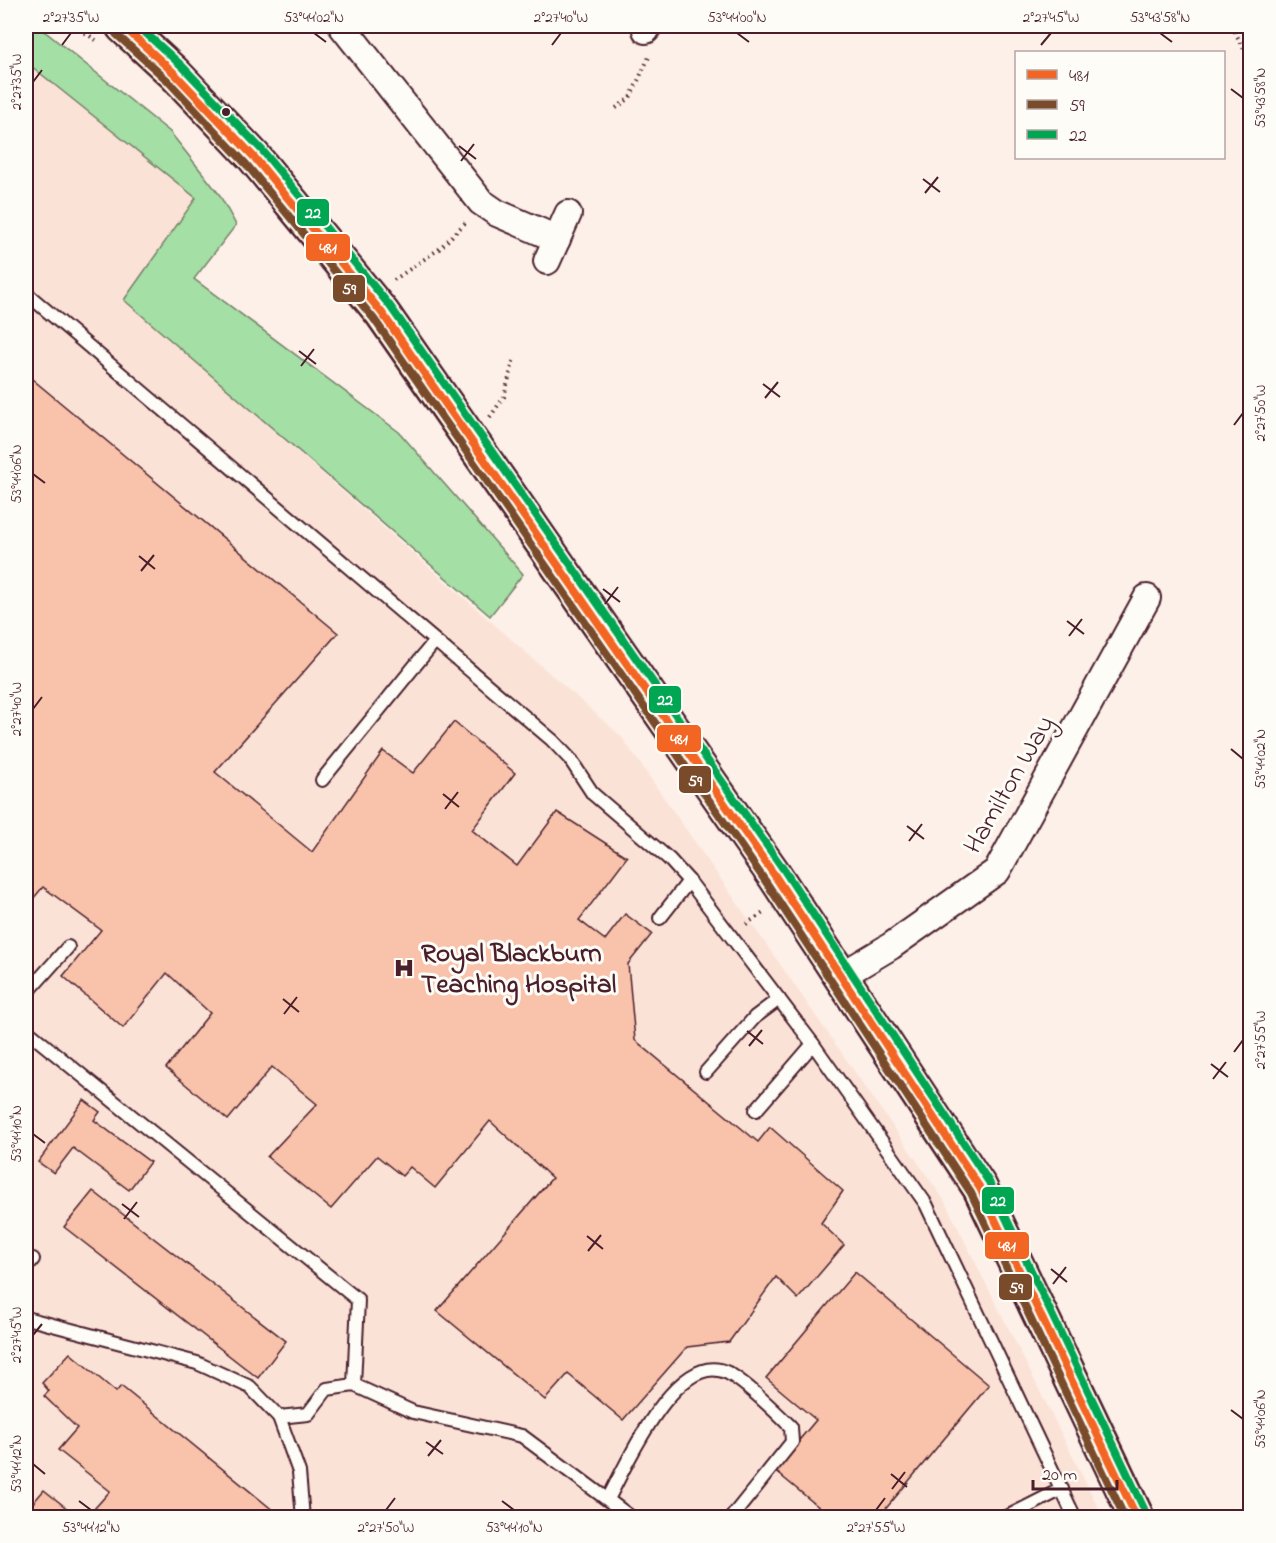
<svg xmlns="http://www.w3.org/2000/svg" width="1276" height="1543" viewBox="0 0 1276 1543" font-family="'Indie Flower',sans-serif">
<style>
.built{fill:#fbe2d6}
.green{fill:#a4dfa5;stroke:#777f68;stroke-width:1.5}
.building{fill:#f8c2ab;stroke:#4a1f2b;stroke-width:1.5}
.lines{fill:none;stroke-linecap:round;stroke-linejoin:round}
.service-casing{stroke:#4a1f2b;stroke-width:16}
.minor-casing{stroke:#4a1f2b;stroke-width:30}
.trunk-casing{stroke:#4a1f2b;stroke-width:38}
.path{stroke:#4a1f2b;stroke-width:4;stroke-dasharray:1.5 4.5;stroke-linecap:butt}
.service{stroke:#fdfcf7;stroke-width:12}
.minor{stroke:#fdfcf7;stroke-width:26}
.trunk{stroke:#faddab;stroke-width:33}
.bus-1-casing{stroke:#fdfcf7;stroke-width:12}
.bus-2-casing{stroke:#fdfcf7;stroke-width:12}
.bus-3-casing{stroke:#fdfcf7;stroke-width:12}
.bus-1{stroke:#f26522;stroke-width:8}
.bus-2{stroke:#7a4b2a;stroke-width:8}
.bus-3{stroke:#00a651;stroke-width:8}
.ticks{fill:none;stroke:#4a1f2b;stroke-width:2}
.bus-dot{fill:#4a1f2b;stroke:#fdfcf7;stroke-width:2}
.labels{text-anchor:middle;stroke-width:6;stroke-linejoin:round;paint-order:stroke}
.street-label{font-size:27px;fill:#4a1f2b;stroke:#fdfcf7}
.poi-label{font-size:27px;font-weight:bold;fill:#4a1f2b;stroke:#fdfcf7;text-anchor:start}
.line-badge{stroke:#fdfcf7;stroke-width:2}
.badge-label{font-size:16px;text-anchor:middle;font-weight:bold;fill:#fff}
.neatline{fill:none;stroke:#4a1f2b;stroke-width:2}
.ticks-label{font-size:15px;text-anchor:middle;fill:#4a1f2b}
</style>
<rect width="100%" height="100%" fill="#fcf0e8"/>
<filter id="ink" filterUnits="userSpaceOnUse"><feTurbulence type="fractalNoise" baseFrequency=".0167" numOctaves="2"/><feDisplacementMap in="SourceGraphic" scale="12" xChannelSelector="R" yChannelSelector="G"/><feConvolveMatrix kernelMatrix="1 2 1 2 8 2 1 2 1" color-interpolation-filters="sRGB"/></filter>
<g filter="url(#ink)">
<path class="built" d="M26,62l170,136 -71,102 496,436 323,464 159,317h-1077z"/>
<path class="green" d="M26,26h12l132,106 49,62 17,31 -42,54 205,153 124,142 -33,42 -366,-316 72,-102 -170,-136z"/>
<g class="building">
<path d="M26,374l312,259 -123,139 97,80 71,-101 30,22 41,-51 61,51 -43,57 45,36 40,-54 70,45 -48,63 26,20 20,-26 27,20 -24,30 7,76 123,102 12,-15 73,64 -22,32 23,22 -46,54 -22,-22 -47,65 -42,5 -64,73 -55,-46 -23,26 -108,-89 115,-133 -62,-57 -55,67 -25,-21 -8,9 -25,-20 -46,53 -64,-52 50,-53 -45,-37 -44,53 -62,-52 44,-55 -43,-40 -44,55 -60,-52 38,-46 -58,-43 -17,20z"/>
<path d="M84,1100l16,12 -6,8 56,42 -21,28 -56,-42 -19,25 -16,-11z"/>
<path d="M93,1191l193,150 -28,37 -194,-151z"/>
<path d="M855,1272l134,113 -111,133h-46l-58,-48 42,-50 -50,-42z"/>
<path d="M70,1353l46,39 5,-6 153,125 -6,7h-182l24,-27 -52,-41 19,-22 -33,-32 5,-5 -7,-8z"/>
<path d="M44,1490l35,28h-53v-7z"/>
</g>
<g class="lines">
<g class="service-casing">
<g id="service">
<path d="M26,293l526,447 18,19 23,35 76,65 20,22 124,163 113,160 149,314"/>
<path d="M322,780l113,-139"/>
<path d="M660,918l29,-37"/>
<path d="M26,994l42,-47"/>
<path d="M26,1030l332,270 -4,85"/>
<path d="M706,1072l49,-55 24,-18"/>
<path d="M756,1110l57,-66"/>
<path d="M26,1268l7,-9"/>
<path d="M26,1318l171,45 53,24 29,30 29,-3 19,-25 27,-4 59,27 109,24 110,82"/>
<path d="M279,1417l20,55 4,46"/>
<path d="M608,1499c18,-33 69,-152 120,-126 18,10 48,39 63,54l1,15 -61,76"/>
<path d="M1005,1518l57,-29"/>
</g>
</g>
<g class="minor-casing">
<g id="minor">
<path d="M342,26l139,176 16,11 60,26"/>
<path d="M646,30l2,-4"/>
<path d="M547,261l21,-47"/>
<path d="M841,976l50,-30 106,-75 150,-273"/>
</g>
</g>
<g class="trunk-casing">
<path id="trunk" d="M123,26l51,47 80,84 128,156 393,563 205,312 157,330"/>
</g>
<g class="path">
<path d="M75,26l21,14"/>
<path d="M1232,26l18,35"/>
<path d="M616,108l14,-10 20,-43"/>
<path d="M394,280l45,-31 26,-26"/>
<path d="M490,417l14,-20 10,-39"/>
<path d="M746,924l19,-12"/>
</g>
<use href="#service" class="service"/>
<use href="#minor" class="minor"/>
<use href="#trunk" class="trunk"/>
<g class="bus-1-casing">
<path id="bus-1" d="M123,26l51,47 80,84 128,156 393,563 205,312 157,330"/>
</g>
<g class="bus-2-casing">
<path id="bus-2" d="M116,34l51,46 79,84 128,155 392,563 205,311 154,325"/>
</g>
<g class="bus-3-casing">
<path id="bus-3" d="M138,26l44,40 80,84 128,156 394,564 205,312 157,331"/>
</g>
<use href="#bus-1" class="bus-1"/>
<use href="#bus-2" class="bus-2"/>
<use href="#bus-3" class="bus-3"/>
</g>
</g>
<path class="ticks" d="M314,33l12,9M737,33l12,9M1160,33l12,9M62,45l9,-12M552,45l9,-12M1041,45l10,-12M33,82l9,-12M1231,89l12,9M459,146l17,13M461,161l13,-17M923,179l17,13M925,193l13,-16M299,351l17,13M301,366l13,-17M763,384l17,13M765,398l13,-16M1234,425l9,-12M33,474l12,9M139,556l16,13M141,571l13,-16M603,589l17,13M605,604l13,-17M1067,621l17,13M1069,636l13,-17M33,709l9,-12M1231,749l12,10M443,794l16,13M445,809l13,-17M907,826l17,13M909,841l13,-17M283,999l16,13M284,1014l13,-17M747,1031l16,13M749,1046l13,-16M1234,1052l9,-12M1211,1064l17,13M1213,1079l13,-17M33,1134l12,9M122,1204l17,13M124,1219l13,-17M587,1236l16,13M588,1251l13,-16M1051,1269l16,13M1053,1284l13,-17M33,1335l9,-11M1231,1410l12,9M426,1442l17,12M428,1456l13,-16M33,1464l12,10M891,1474l16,13M892,1489l13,-17M79,1501l12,9M502,1501l12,9M386,1510l9,-12M876,1510l9,-12"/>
<defs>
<g id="hospital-bare" transform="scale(1.62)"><path d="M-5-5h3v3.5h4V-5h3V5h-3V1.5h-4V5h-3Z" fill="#4a1f2b" stroke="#fdfcf7" stroke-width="2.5" paint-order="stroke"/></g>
</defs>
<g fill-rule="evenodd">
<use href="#hospital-bare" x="404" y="968"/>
</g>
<circle class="bus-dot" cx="226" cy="112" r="5"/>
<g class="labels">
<g class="street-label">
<text transform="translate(1008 784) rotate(-60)" y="9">Hamilton Way</text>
</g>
<g class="poi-label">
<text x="421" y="961">Royal Blackburn<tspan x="421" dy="31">Teaching Hospital</tspan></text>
</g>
</g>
<g class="line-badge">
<rect x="296" y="198" width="34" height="29" rx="6" fill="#00a651"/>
<rect x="305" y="233" width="46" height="29" rx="6" fill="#f26522"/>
<rect x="332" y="274" width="34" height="29" rx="6" fill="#7a4b2a"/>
<rect x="648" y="685" width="34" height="29" rx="6" fill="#00a651"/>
<rect x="656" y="724" width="46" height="29" rx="6" fill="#f26522"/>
<rect x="678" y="765" width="34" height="29" rx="6" fill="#7a4b2a"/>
<rect x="981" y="1186" width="34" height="29" rx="6" fill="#00a651"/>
<rect x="984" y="1231" width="46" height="29" rx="6" fill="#f26522"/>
<rect x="998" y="1273" width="35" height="28" rx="6" fill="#7a4b2a"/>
</g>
<g class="badge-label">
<text x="313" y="218">22</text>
<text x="328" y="253">481</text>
<text x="349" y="294">59</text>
<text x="665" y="705">22</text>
<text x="679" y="744">481</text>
<text x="695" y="786">59</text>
<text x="998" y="1206">22</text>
<text x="1007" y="1251">481</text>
<text x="1016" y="1293">59</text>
</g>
<rect width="1276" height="1543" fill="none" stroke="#fdfcf7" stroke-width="66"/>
<rect x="1015" y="51" width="210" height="108" fill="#fdfcf7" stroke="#b5a4a5" stroke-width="1.5"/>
<rect x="1027" y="70" width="30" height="9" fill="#f26522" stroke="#b5a4a5" stroke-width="1.5"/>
<text x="1069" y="81" font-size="18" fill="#4a1f2b">481</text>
<rect x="1027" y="100" width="30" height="9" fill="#7a4b2a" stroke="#b5a4a5" stroke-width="1.5"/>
<text x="1069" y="111" font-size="18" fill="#4a1f2b">59</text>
<rect x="1027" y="130" width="30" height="9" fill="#00a651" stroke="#b5a4a5" stroke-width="1.5"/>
<text x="1069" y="141" font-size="18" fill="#4a1f2b">22</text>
<path d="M1033 1480v9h84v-9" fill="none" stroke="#4a1f2b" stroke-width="3"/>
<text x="1042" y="1480" font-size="18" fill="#4a1f2b" stroke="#fdfcf7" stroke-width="4.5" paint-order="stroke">20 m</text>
<rect x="33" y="33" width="1210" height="1477" class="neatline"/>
<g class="ticks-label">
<text x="71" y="22">2°27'35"W</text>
<text x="314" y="22">53°44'02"N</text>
<text x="561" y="22">2°27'40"W</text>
<text x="737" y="22">53°44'00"N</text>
<text x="1051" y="22">2°27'45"W</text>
<text x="1160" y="22">53°43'58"N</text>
<text transform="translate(16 82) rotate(-90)" y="5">2°27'35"W</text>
<text transform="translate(1260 98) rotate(-90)" y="5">53°43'58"N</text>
<text transform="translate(1260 413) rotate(-90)" y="5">2°27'50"W</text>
<text transform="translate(16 474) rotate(-90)" y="5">53°44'06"N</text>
<text transform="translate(16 709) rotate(-90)" y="5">2°27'40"W</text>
<text transform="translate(1260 759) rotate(-90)" y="5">53°44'02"N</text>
<text transform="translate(1260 1040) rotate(-90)" y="5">2°27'55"W</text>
<text transform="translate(16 1134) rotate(-90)" y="5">53°44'10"N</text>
<text transform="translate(16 1335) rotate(-90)" y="5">2°27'45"W</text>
<text transform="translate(1260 1419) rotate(-90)" y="5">53°44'06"N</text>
<text transform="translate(16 1464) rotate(-90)" y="5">53°44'12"N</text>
<text x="91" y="1532">53°44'12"N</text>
<text x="386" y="1532">2°27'50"W</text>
<text x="514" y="1532">53°44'10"N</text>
<text x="876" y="1532">2°27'55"W</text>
</g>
</svg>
